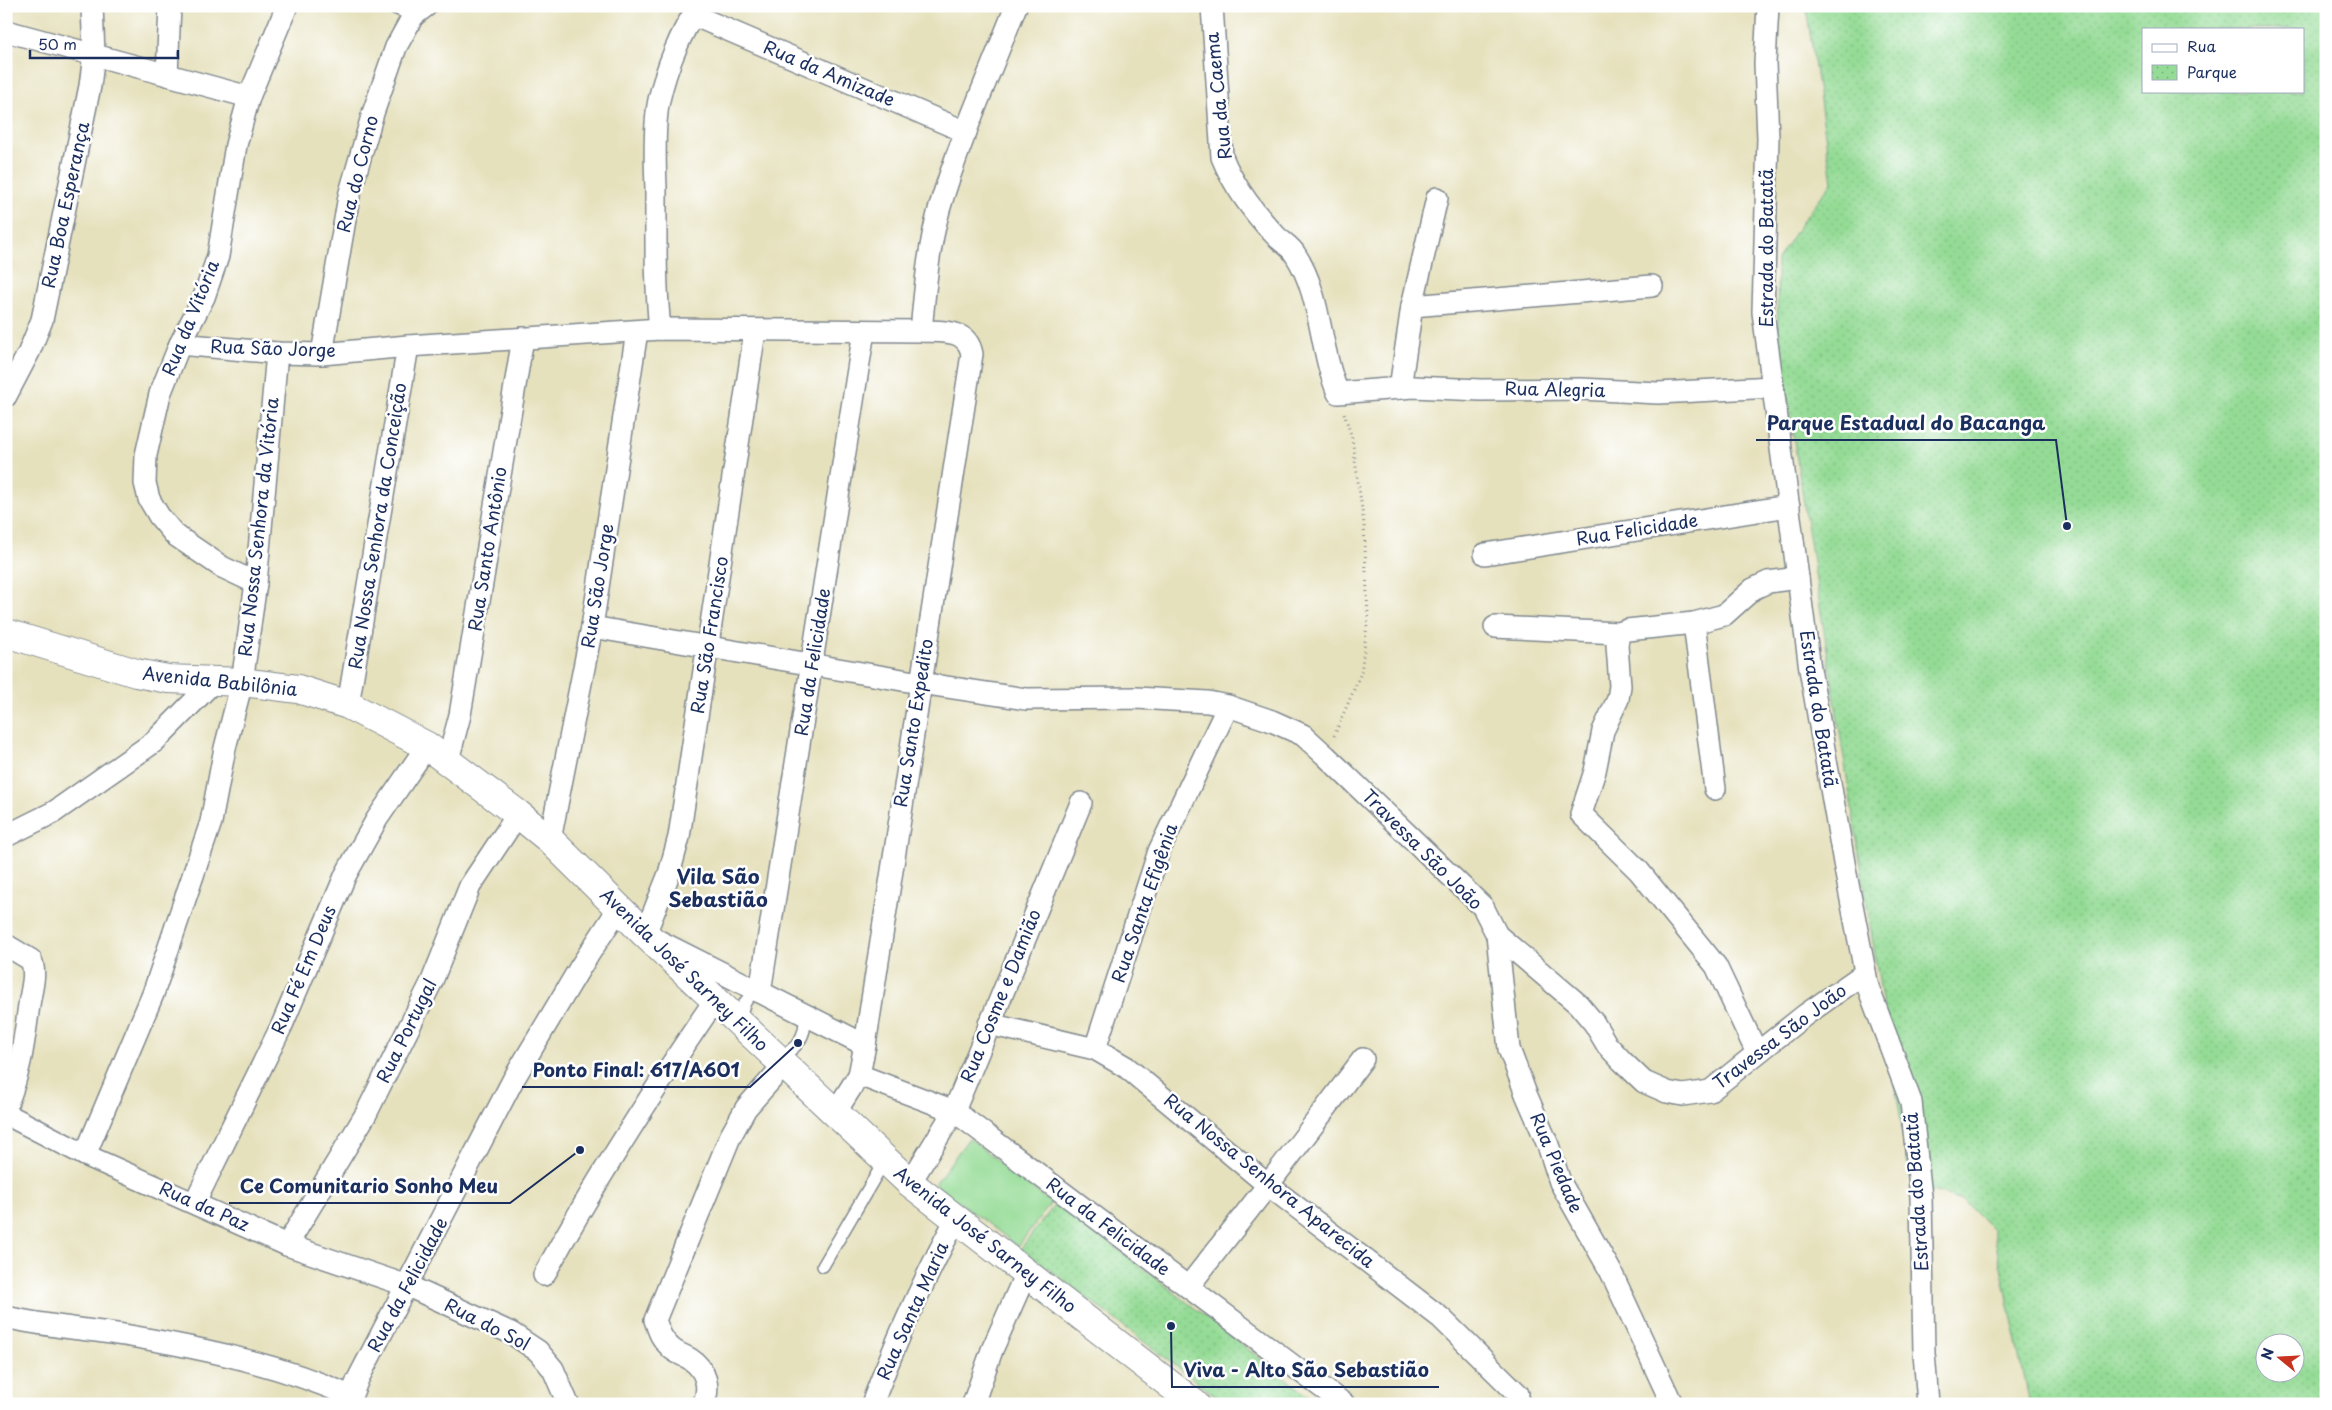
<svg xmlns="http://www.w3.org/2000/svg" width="2332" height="1410" viewBox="0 0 2332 1410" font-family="'Playpen Sans',sans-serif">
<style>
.grass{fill:#94db95;stroke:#58857a}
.park{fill:url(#park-dots);stroke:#58857a;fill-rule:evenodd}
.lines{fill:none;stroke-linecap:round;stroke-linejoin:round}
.lane-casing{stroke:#80888e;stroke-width:14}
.street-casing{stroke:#80888e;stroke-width:24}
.secondary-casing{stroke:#80888e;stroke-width:30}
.path{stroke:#80888e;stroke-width:3;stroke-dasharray:1 4;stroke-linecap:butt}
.lane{stroke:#fff;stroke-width:11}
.street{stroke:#fff;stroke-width:21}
.secondary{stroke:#fff;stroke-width:28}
.labels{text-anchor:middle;stroke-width:5;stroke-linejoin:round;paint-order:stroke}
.street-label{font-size:18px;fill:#1b2f5e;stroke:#fff}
.quarter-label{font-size:20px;font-weight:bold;fill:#1b2f5e;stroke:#fff}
.leader{fill:none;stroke:#1b2f5e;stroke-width:2}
.callout-dot{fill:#1b2f5e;stroke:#fff;stroke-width:2}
.callout-label{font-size:19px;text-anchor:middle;font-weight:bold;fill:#1b2f5e;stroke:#fff;stroke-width:5;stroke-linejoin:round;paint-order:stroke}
</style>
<defs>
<pattern id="park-dots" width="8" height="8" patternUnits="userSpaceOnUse" patternTransform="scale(1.25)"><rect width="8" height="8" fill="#94db95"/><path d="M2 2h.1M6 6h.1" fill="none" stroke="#7fbc83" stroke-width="1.8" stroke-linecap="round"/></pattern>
</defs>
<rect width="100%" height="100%" fill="#fff"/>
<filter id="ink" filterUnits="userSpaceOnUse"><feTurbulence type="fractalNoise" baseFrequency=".02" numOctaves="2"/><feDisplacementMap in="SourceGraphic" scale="10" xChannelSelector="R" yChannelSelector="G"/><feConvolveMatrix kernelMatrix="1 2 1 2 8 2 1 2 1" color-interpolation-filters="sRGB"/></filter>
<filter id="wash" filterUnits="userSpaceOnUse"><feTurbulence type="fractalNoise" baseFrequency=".0096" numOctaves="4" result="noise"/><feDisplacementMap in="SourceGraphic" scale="20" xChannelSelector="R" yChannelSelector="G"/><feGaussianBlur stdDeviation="1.12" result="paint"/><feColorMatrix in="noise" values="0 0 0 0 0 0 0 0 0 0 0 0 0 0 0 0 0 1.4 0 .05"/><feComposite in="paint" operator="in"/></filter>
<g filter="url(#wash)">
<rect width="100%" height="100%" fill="#e6e1bd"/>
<path class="grass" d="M969,1138l82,65 -33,43 -83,-62z"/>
<g class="park">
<path d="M1806,6h520v1398h-296l-37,-174 -30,-30 -44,-13 -11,-22 -130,-826 -1,-79 27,-41 28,-37zM2143,29h160v62h-160zM2264,1342h30v30h-30z"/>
<path d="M1057,1202l262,202h-93l-205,-156z"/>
</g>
</g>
<g filter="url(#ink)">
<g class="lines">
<g class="lane-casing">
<g id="lane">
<path d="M390,6l23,10"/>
<path d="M742,1020c-2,-12 5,-27 18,-28"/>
<path d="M777,1056c20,-4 31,-23 27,-42"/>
<path d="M823,1266l62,-106"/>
</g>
</g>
<g class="street-casing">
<g id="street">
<path d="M1212,6l10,151c12,30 31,55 54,79 6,6 15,11 19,18 27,41 24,95 43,139l75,-6 68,3 100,-1 77,4 115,-6"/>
<path d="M1768,6l-3,57 3,75 -5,174 47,357 36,205 22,113 43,115 10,95 3,155 4,52"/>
<path d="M693,15l273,117"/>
<path d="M6,31l243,66"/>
<path d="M167,75l3,-69"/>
<path d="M1412,306l240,-20"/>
<path d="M660,329c-5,-47 -4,-94 -4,-141 -1,-24 -2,-65 3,-88 7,-31 21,-67 40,-94"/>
<path d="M755,331l-76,506 -10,37 -24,60 220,111"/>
<path d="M921,331c4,-41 7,-81 18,-121 20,-69 51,-137 77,-204"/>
<path d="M180,344l97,9 45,1 86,-8 252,-17 261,2c22,1 46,-3 51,23l-107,691 -6,30 -24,38"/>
<path d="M322,354l27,-158 24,-83 23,-66 17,-31 13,-10"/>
<path d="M1400,388l12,-82 25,-108"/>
<path d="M6,396l23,-44 13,-32 48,-234 4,-31 -2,-49"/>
<path d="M1485,554l304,-48"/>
<path d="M256,583l-34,-16 -47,-32 -16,-19 -10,-17 -4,-16 1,-28 14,-61 20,-50 24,-47 14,-41 18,-111 13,-48 38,-91"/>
<path d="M1694,623l21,166"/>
<path d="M592,627l328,56 106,16 110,-1 72,4 20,4 44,15 31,14 23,21 157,151 14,28 81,69 16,19 13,22 15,16 22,21 23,10 16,3 27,-4 95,-76 60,-42"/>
<path d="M1495,627l124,6 8,-3 67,-7 30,-8 29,-26 15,-7 30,-4"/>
<path d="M1619,633l-2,12 3,41 -2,13 -15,32 -8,40 -14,43 58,57 77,95 41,87"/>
<path d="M348,705l60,-359"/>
<path d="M448,760l12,-45 63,-377"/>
<path d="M6,836l48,-24 100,-70 59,-60"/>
<path d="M550,840l42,-213 45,-296"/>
<path d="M1497,935l12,114 17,45 22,51 12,37 51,90 61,132"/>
<path d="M6,945l25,15c6,14 0,30 -2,45 -5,36 -8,66 -23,101"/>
<path d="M760,992l104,-661"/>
<path d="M989,1024l106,25 31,18 142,118 173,133 77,76"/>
<path d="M1095,1049l64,-198 69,-145"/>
<path d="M859,1075l95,36 390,293"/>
<path d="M6,1114l79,41 202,90 121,41 103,47 27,18 15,18 15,35"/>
<path d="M85,1155l68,-161 58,-172 14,-74 17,-66 14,-99 21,-230"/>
<path d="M910,1183l44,-72 127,-308"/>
<path d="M195,1202l87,-177 64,-151 31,-55 50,-73"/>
<path d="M287,1245l79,-131 66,-133 38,-95 48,-72"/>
<path d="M544,1275c52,-95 110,-186 171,-275"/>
<path d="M1188,1287l80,-102 95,-126"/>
<path d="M6,1317c41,10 83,12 124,19 76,13 151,29 220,60"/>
<path d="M348,1404l10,-25 155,-299 68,-114 38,-58"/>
<path d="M703,1404c8,-16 3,-35 -13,-45 -6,-4 -15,-6 -20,-12 -9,-8 -11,-16 -15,-27l75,-183 16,-29 38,-43"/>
<path d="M872,1404c24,-64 52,-125 84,-185"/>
<path d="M973,1404l19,-54 34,-77"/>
</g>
</g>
<g class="secondary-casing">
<path id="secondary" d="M6,633l130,40 32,6 74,3 56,7 50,16 79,41 91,68 32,26 95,94 265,249 285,221"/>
</g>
<path class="path" d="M1334,736l27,-63 7,-56 -4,-93 -12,-86 -8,-25"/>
<use href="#lane" class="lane"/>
<use href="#street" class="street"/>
<use href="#secondary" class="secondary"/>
</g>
</g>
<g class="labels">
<g class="street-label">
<text transform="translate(829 74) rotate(23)" y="6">Rua da Amizade</text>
<text transform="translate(1219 96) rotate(-96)" y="6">Rua da Caema</text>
<text transform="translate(358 174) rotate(-76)" y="6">Rua do Corno</text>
<text transform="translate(66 205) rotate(-78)" y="6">Rua Boa Esperança</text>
<text transform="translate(1767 248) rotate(-90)" y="6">Estrada do Batatã</text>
<text transform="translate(191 318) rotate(-68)" y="6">Rua da Vitória</text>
<text transform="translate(273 349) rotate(2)" y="6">Rua São Jorge</text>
<text transform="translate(1555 390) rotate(1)" y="6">Rua Alegria</text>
<text transform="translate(378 526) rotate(-81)" y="6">Rua Nossa Senhora da Conceição</text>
<text transform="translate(259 527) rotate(-84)" y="6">Rua Nossa Senhora da Vitória</text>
<text transform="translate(1637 530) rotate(-9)" y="6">Rua Felicidade</text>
<text transform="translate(488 549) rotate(-81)" y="6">Rua Santo Antônio</text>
<text transform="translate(598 586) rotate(-81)" y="6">Rua São Jorge</text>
<text transform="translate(710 635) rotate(-81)" y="6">Rua São Francisco</text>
<text transform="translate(813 662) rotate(-81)" y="6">Rua da Felicidade</text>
<text transform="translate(220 682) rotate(6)" y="6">Avenida Babilônia</text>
<text transform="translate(1818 709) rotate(81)" y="6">Estrada do Batatã</text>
<text transform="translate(914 723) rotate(-81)" y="6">Rua Santo Expedito</text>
<text transform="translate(1422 850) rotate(45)" y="6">Travessa São João</text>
<text transform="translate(1145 903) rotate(-71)" y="6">Rua Santa Efigênia</text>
<text transform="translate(304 970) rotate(-67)" y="6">Rua Fé Em Deus</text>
<text transform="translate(684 970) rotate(44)" y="6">Avenida José Sarney Filho</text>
<text transform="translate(1001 996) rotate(-68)" y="6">Rua Cosme e Damião</text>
<text transform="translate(407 1031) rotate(-64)" y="6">Rua Portugal</text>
<text transform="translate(1780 1037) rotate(-37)" y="6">Travessa São João</text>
<text transform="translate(1556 1163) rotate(67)" y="6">Rua Piedade</text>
<text transform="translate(1269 1181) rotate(39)" y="6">Rua Nossa Senhora Aparecida</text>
<text transform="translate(1917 1192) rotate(-94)" y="6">Estrada do Batatã</text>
<text transform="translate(204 1207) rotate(24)" y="6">Rua da Paz</text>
<text transform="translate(1108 1227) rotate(37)" y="6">Rua da Felicidade</text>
<text transform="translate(985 1240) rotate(38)" y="6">Avenida José Sarney Filho</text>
<text transform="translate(408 1285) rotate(-62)" y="6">Rua da Felicidade</text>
<text transform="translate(913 1311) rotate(-66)" y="6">Rua Santa Maria</text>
<text transform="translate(487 1325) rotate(27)" y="6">Rua do Sol</text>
</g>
<g class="quarter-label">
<text x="718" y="884">Vila São<tspan x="718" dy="23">Sebastião</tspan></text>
</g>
</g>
<path class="leader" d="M2067 526L2056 440H1756M798 1043L750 1087H522M580 1150L510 1203H229M1171 1326L1172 1387H1439"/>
<g class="callout-dot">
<circle cx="2067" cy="526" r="5"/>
<circle cx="798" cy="1043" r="5"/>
<circle cx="580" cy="1150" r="5"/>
<circle cx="1171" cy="1326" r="5"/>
</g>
<g class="callout-label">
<text x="1906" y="430">Parque Estadual do Bacanga</text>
<text x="636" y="1077">Ponto Final: 617/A601</text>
<text x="369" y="1193">Ce Comunitario Sonho Meu</text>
<text x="1306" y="1377">Viva - Alto São Sebastião</text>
</g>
<rect width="2332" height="1410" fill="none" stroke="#fff" stroke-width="25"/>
<rect x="2142" y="28" width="162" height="65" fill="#ffffff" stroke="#a4acbf"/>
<rect x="2152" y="44" width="25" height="8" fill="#ffffff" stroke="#a4acbf"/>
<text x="2187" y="52" font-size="15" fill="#1b2f5e">Rua</text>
<rect x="2152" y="65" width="25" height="15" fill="url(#park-dots)" stroke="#a4acbf"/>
<text x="2187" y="78" font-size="15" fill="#1b2f5e">Parque</text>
<g transform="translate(2280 1358) rotate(288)"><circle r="24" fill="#ffffff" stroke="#a4acbf"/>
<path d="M0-4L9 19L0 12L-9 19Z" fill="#c8321e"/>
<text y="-8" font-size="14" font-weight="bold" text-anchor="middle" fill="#1b2f5e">N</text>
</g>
<path d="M30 50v8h148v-8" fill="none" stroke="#1b2f5e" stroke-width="2.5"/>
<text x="38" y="50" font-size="15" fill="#1b2f5e" stroke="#ffffff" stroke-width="4" paint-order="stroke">50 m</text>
</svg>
